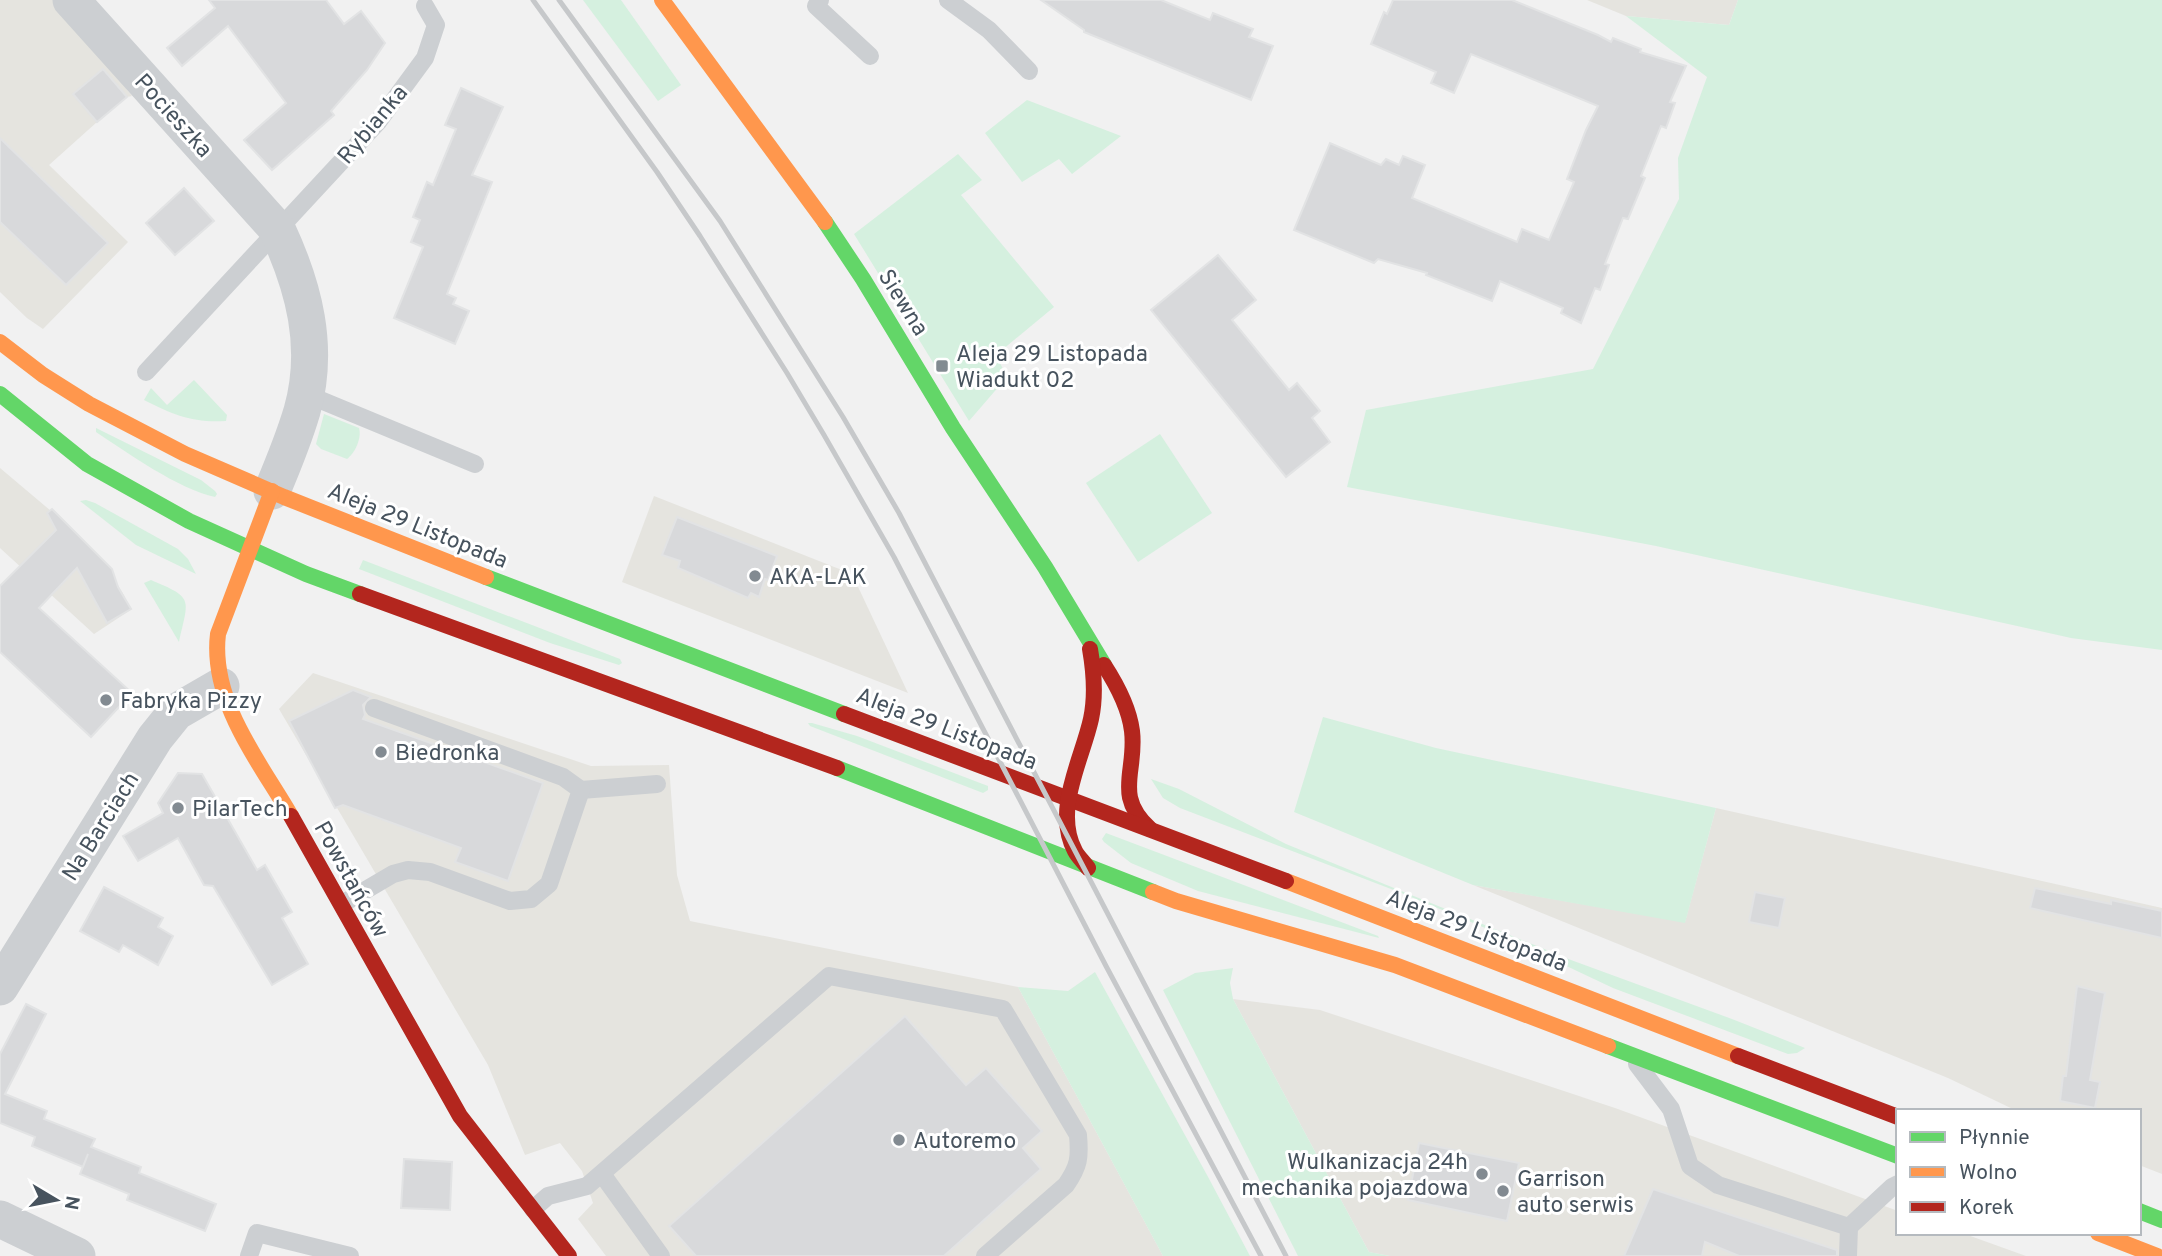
<svg xmlns="http://www.w3.org/2000/svg" width="2162" height="1256" viewBox="0 0 2162 1256" font-family="Overpass,sans-serif">
<style>
.commercial{fill:#e5e4df}
.green{fill:#d5f0df}
.building{fill:#d8d9db;stroke:#e2e3e4;stroke-width:2}
.lines{fill:none;stroke-linecap:round;stroke-linejoin:round}
.lane{stroke:#cccfd2;stroke-width:18}
.street{stroke:#cccfd2;stroke-width:37}
.fast{stroke:#63d668;stroke-width:16}
.slow{stroke:#ff974d;stroke-width:16}
.jam{stroke:#b3261e;stroke-width:16}
.rail{stroke:#c6c8ca;stroke-width:5}
.poi-dot{fill:#828a91;stroke:#fff;stroke-width:2.5}
.labels{text-anchor:middle;stroke-width:6;stroke-linejoin:round;paint-order:stroke}
.street-label{font-size:23px;fill:#47535e;stroke:#fff}
.poi-label{font-size:23px;fill:#47535e;stroke:#fff;text-anchor:start}
</style>
<rect width="100%" height="100%" fill="#f1f1f1"/>
<g class="commercial">
<path d="M0,0h57l75,96 -5,1 -30,25 -48,43 79,77 -85,87 -16,-11 -27,-26z"/>
<path d="M1587,0h151l-9,25 -103,-9z"/>
<path d="M0,468l64,54 30,29 21,32 1,-1 9,15 -2,2 9,10 -38,25 -94,-86z"/>
<path d="M654,496l198,78 56,119 -286,-111z"/>
<path d="M313,673l278,93 78,-1 8,110 13,46 328,66 145,269h-557l-28,-37 15,-16 -11,-32 -22,-28 -35,12 -37,-90 -209,-356z"/>
<path d="M1716,808l446,100v266l-23,-9v-54h-122l-69,-33 -475,-193 212,37z"/>
<path d="M1233,999l87,11 295,98 283,103v22h64l64,23h-636l-21,-4z"/>
</g>
<g class="green">
<path d="M583,0h38l60,85 -23,16z"/>
<path d="M1738,0h424v650l-91,-12 -415,-92 -309,-59 19,-77 227,-41 86,-170 -1,-41 29,-81 -81,-61 103,9z"/>
<path d="M1027,100l94,36 -49,38 -13,-15 -37,23 -37,-49z"/>
<path d="M958,154l24,26 -21,15 93,112 -58,48 11,22 -38,44 -115,-187z"/>
<path d="M194,380l33,35 -1,6c-34,2 -52,-6 -82,-21l7,-12 16,17z"/>
<path d="M324,414l35,14c3,10 -4,25 -12,31l-26,-10 -5,-5z"/>
<path d="M96,428l105,52 14,11 2,3 -2,3c-35,-7 -89,-45 -119,-65z"/>
<path d="M1160,434l52,79 -74,49 -52,-79z"/>
<path d="M86,500l9,3 83,46 10,10 8,15 -60,-29 -56,-44z"/>
<path d="M363,560l257,99 2,4 -3,2 -69,-22 -191,-74z"/>
<path d="M151,580c43,18 38,18 28,62l-35,-59z"/>
<path d="M1323,717l113,31 280,60 -31,115 -212,-38 -179,-73z"/>
<path d="M808,723h4l45,13 131,50v4l-5,3 -173,-67z"/>
<path d="M1151,779l28,10 107,55 285,116 161,59 73,29 -8,5 -9,1 -175,-66 -123,-58 -86,-36 -224,-86 -17,-10z"/>
<path d="M1106,833l272,103 1,2 -181,-47 -67,-28 -27,-21 -2,-3z"/>
<path d="M1233,968l-3,15 3,16 136,253 21,4h-92l-135,-266 32,-17z"/>
<path d="M1095,972l112,203 43,81h-87l-145,-269 50,4z"/>
</g>
<g class="building">
<path d="M209,0h117l18,24 17,-13 24,32 -18,27 -36,41 3,4 -62,55 -28,-30 42,-37 -58,-77 -46,40 -15,-18 48,-40z"/>
<path d="M1041,0h120l49,20 3,-7 40,16 -4,8 24,9 -22,54 -167,-68v-2z"/>
<path d="M1393,0h119l86,35 13,7 2,-4 28,11 -1,3 46,14 -16,36 5,1 -9,25 -5,-2 -20,50 4,2 -17,41 -5,-1 -18,46 4,1 -9,25 -5,-2 -14,35 -20,-10 2,-5 -63,-27 -8,20 -66,-26 1,-2 -49,-14 -4,4 -80,-33 36,-87 51,22 5,-6 13,6 4,-9 22,9 -13,33 105,44 5,-13 27,11 25,-58 -7,-3 19,-49 12,-24 -127,-52 -17,39 -23,-10 5,-11 -65,-28 13,-32 3,2z"/>
<path d="M103,69l24,28 -30,25 -24,-28z"/>
<path d="M461,88l42,19 -31,68 20,7 -45,112 9,4 -3,6 16,7 -14,33 -61,-26 29,-71 -12,-5 9,-22 -7,-3 14,-35 6,3 23,-56 -11,-4z"/>
<path d="M0,138l108,105 -42,42 -66,-63z"/>
<path d="M184,188l30,33 -39,34 -29,-32z"/>
<path d="M1218,255l38,45 -24,20 57,70 8,-7 23,28 -8,7 18,24 -44,35 -135,-167z"/>
<path d="M52,509l60,60 6,18 13,22 -24,14 -30,-55 -38,40 93,85 -41,44 -91,-85v-66l56,-56 -9,-17z"/>
<path d="M677,517l100,39 -9,24 -3,-1 -6,18 -8,-4 -3,5 -70,-30 2,-7 -18,-6z"/>
<path d="M353,690l18,7 -8,8 2,10 -2,4 180,64 -35,98 -53,-19 6,-14 -118,-43 -8,3 -46,-87z"/>
<path d="M178,773l24,1 55,96 8,-5 27,47 -10,6 26,46 -36,21 -59,-99 -9,-1 -26,-47 -40,23 -15,-25 40,-23 -5,-10z"/>
<path d="M104,887l59,31 -5,9 15,9 -15,29 -35,-20 -4,7 -39,-21z"/>
<path d="M2035,888l76,16v-4l51,11v27l-132,-30z"/>
<path d="M1755,892l30,6 -6,30 -30,-6z"/>
<path d="M2077,986l28,7 -15,87 10,2 -5,26 -35,-7 3,-25h3z"/>
<path d="M26,1004l20,10 -41,80 42,17 -3,8 51,20 -4,8 50,20 -2,6 77,31 -11,27 -78,-31 2,-6 -49,-20 8,-20 -5,13 -51,-21 3,-9 -35,-14v-69z"/>
<path d="M905,1016l61,69 20,-17 56,63 -19,17 18,21 -97,87h-248l-27,-30z"/>
<path d="M1419,1143l100,20 -12,58 -99,-21z"/>
<path d="M404,1159l48,3 -2,48 -49,-2z"/>
<path d="M1653,1189l184,61v6h-98l-34,-14 -3,14h-78z"/>
</g>
<g class="lines">
<g class="lane">
<path d="M820,0l-4,6 54,50"/>
<path d="M948,0l41,30 40,41"/>
<path d="M146,372l232,-250 47,-64 11,-33 -11,-19"/>
<path d="M306,394l169,70"/>
<path d="M581,790l76,-6"/>
<path d="M342,904l51,-30 15,-4 22,2 80,29 21,-2 18,-15 32,-94 -18,-13 -189,-69"/>
<path d="M1637,1064l34,45 19,57 28,19 131,42 43,-40 6,-3"/>
<path d="M602,1174l59,82"/>
<path d="M533,1209l15,-13 39,-10 242,-210 174,33 75,126c2,23 1,31 -12,50l-81,71"/>
<path d="M249,1256l8,-23 93,23"/>
<path d="M1848,1256l1,-29"/>
</g>
<g class="street">
<path d="M71,0l206,229c27,58 43,118 25,182 -8,27 -19,54 -30,80"/>
<path d="M0,987l155,-249 21,-26 45,-26"/>
<path d="M0,1219l77,37"/>
</g>
<g class="fast">
<path d="M825,222l38,57 90,149 92,139 59,98"/>
<path d="M0,394l87,70 102,57 117,53 54,20"/>
<path d="M486,577l358,137"/>
<path d="M837,768l316,124"/>
<path d="M1608,1046l290,110"/>
<path d="M2139,1211l23,9"/>
</g>
<g class="slow">
<path d="M662,0l163,222"/>
<path d="M0,342l43,33 46,29 96,50 99,43 202,80"/>
<path d="M272,491l-54,143c-8,67 41,127 73,182"/>
<path d="M1286,881l452,175"/>
<path d="M1153,892l23,9 219,64 213,81"/>
<path d="M2098,1233l59,23"/>
</g>
<g class="jam">
<path d="M360,594l477,174"/>
<path d="M1104,665c13,20 25,42 28,66 5,41 -19,64 18,98"/>
<path d="M844,714l442,167"/>
<path d="M291,816l169,300 109,140"/>
<path d="M1088,868c-4,-6 -10,-11 -13,-17 -22,-41 7,-91 16,-132 5,-23 3,-47 -1,-70"/>
<path d="M1738,1056l160,61"/>
</g>
<g class="rail">
<path d="M533,0l124,172 43,64 87,137 37,62 70,122 212,409 155,290"/>
<path d="M559,0l161,221 123,196 56,96 387,743"/>
</g>
</g>
<g class="poi-dot">
<rect x="935" y="359" width="14" height="14" rx="3.5"/>
<circle cx="755" cy="576" r="7"/>
<circle cx="106" cy="700" r="7"/>
<circle cx="381" cy="752" r="7"/>
<circle cx="178" cy="808" r="7"/>
<circle cx="899" cy="1140" r="7"/>
<circle cx="1482" cy="1174" r="7"/>
<circle cx="1503" cy="1191" r="7"/>
</g>
<g class="labels">
<g class="street-label">
<text transform="translate(174 115) rotate(48)" y="8">Pocieszka</text>
<text transform="translate(372 124) rotate(-50)" y="8">Rybianka</text>
<text transform="translate(904 302) rotate(58)" y="8">Siewna</text>
<text transform="translate(418 525) rotate(22)" y="8">Aleja 29 Listopada</text>
<text transform="translate(947 728) rotate(21)" y="8">Aleja 29 Listopada</text>
<text transform="translate(100 826) rotate(-58)" y="8">Na Barciach</text>
<text transform="translate(352 879) rotate(61)" y="8">Powstańców</text>
<text transform="translate(1477 930) rotate(21)" y="8">Aleja 29 Listopada</text>
</g>
<g class="poi-label">
<text x="956" y="361">Aleja 29 Listopada<tspan x="956" dy="26">Wiadukt 02</tspan></text>
<text x="769" y="584">AKA-LAK</text>
<text x="120" y="708">Fabryka Pizzy</text>
<text x="395" y="760">Biedronka</text>
<text x="192" y="816">PilarTech</text>
<text x="913" y="1148">Autoremo</text>
<text x="1468" y="1169" text-anchor="end">Wulkanizacja 24h<tspan x="1468" dy="26">mechanika pojazdowa</tspan></text>
<text x="1517" y="1186">Garrison<tspan x="1517" dy="26">auto serwis</tspan></text>
</g>
</g>
<rect x="1896" y="1109" width="245" height="126" fill="#ffffff" stroke="#b5babf" stroke-width="2"/>
<rect x="1910" y="1132" width="35" height="10" fill="#63d668" stroke="#b5babf" stroke-width="2"/>
<text x="1959" y="1144" font-size="21" fill="#47535e">Płynnie</text>
<rect x="1910" y="1167" width="35" height="10" fill="#ff974d" stroke="#b5babf" stroke-width="2"/>
<text x="1959" y="1179" font-size="21" fill="#47535e">Wolno</text>
<rect x="1910" y="1202" width="35" height="10" fill="#b3261e" stroke="#b5babf" stroke-width="2"/>
<text x="1959" y="1214" font-size="21" fill="#47535e">Korek</text>
<g transform="translate(56 1200) rotate(100)" stroke="#ffffff" stroke-width="5" paint-order="stroke">
<path d="M0-5L12 26L0 18L-12 26Z" fill="#47535e"/>
<text y="-10" font-size="19" font-weight="bold" text-anchor="middle" fill="#47535e">N</text>
</g>
</svg>
